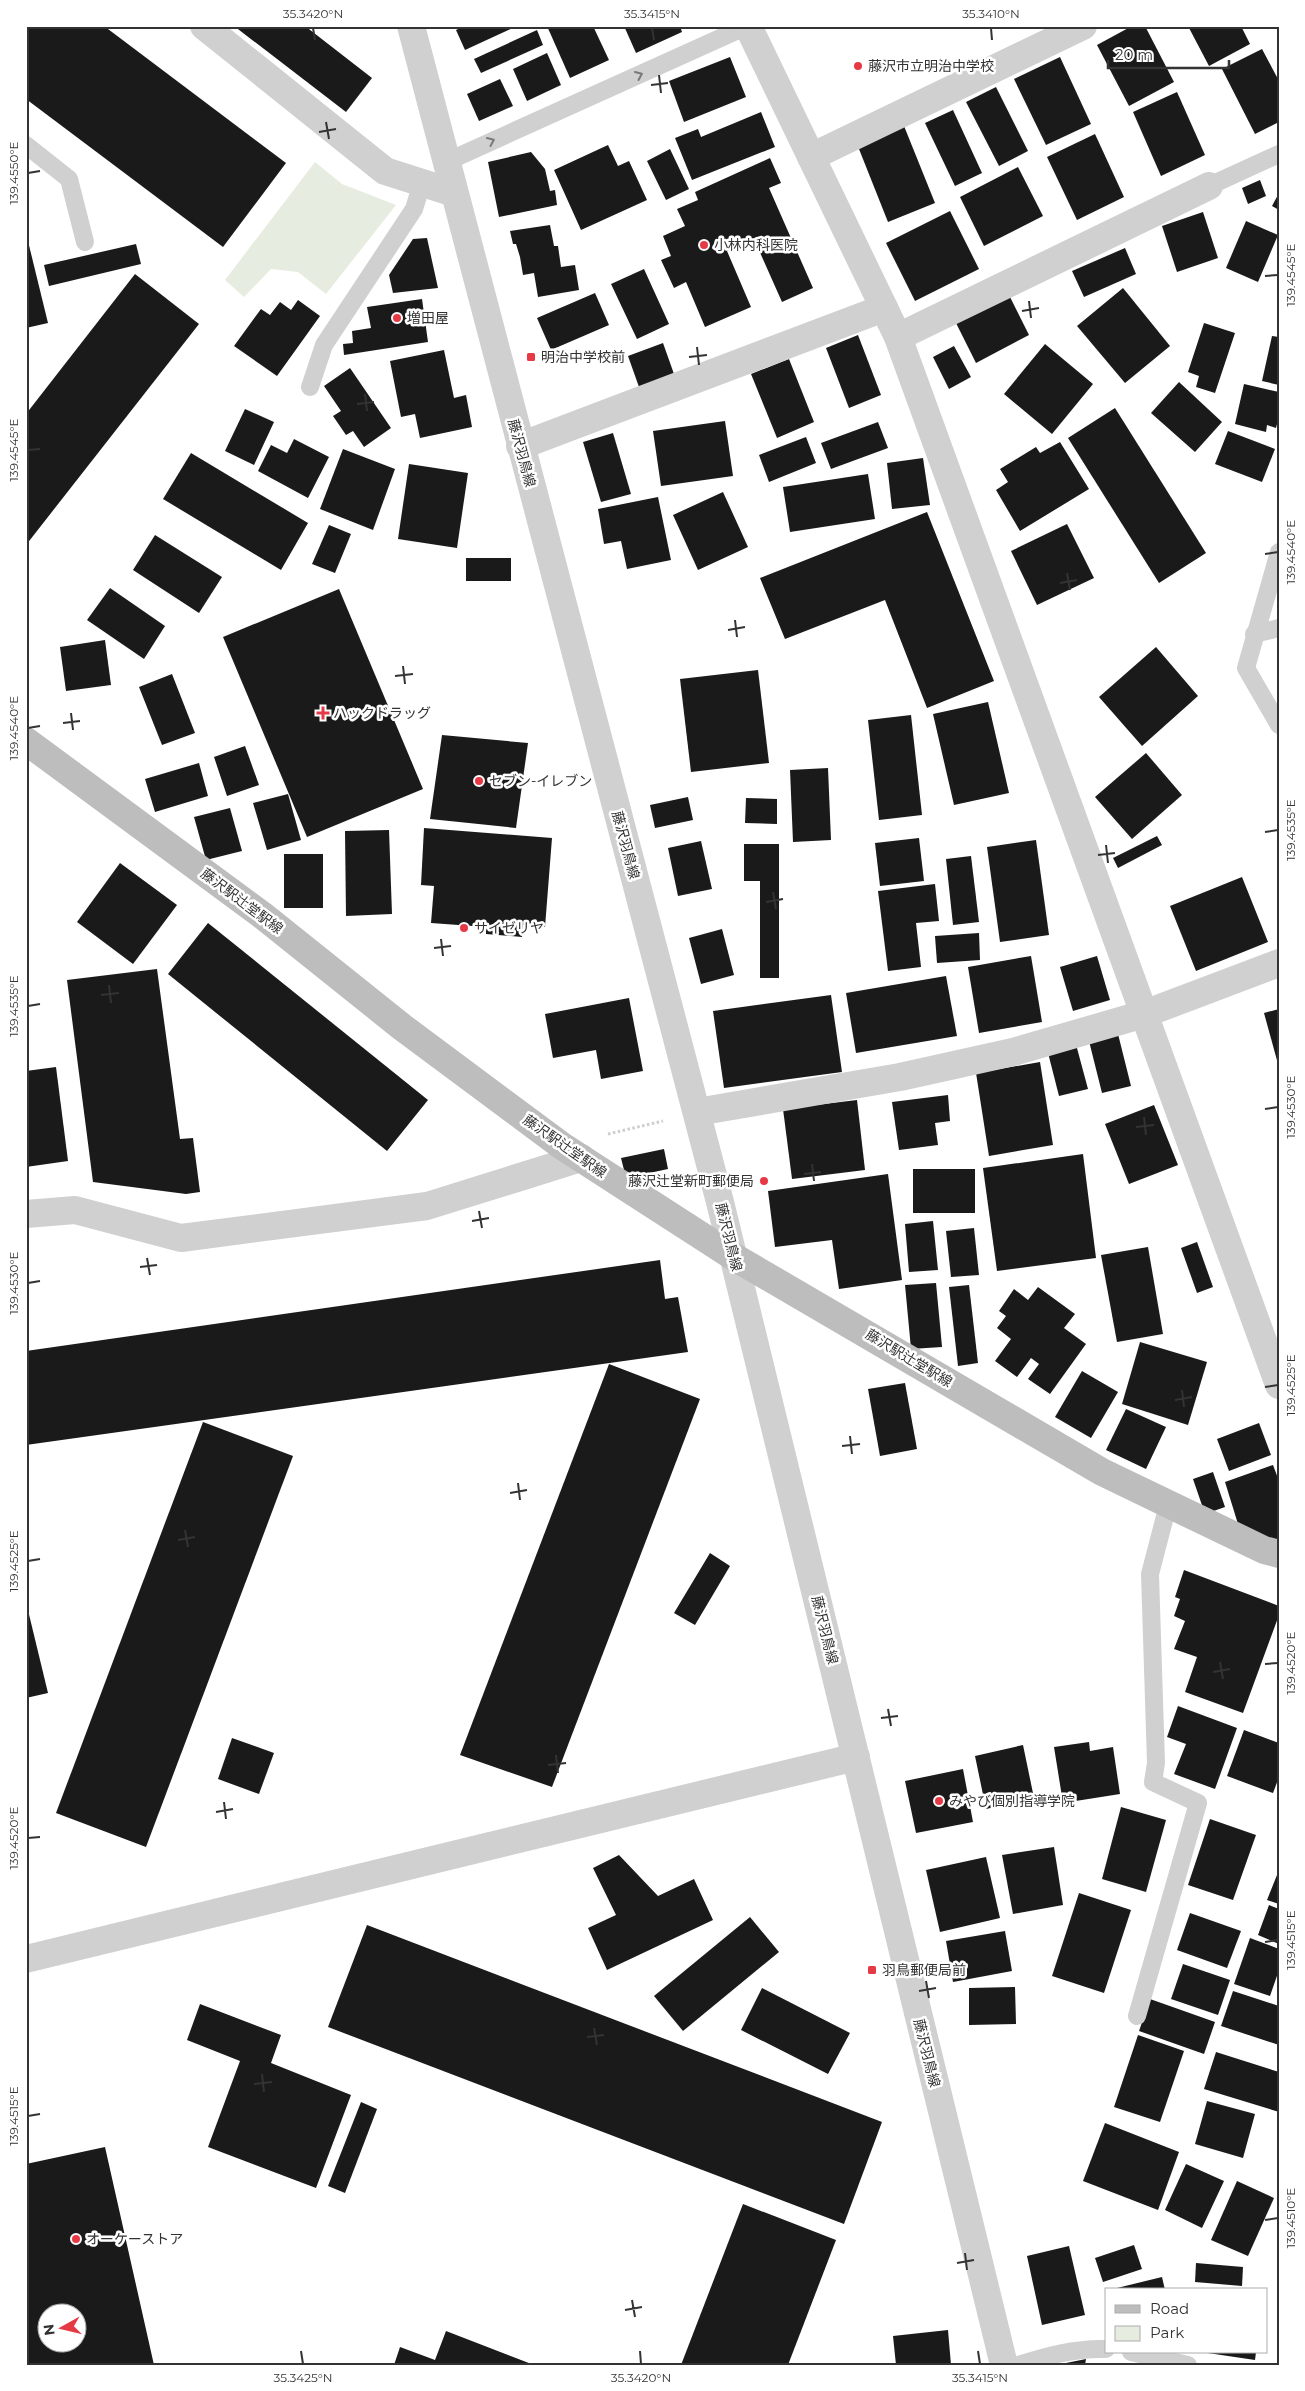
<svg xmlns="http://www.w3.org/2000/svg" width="1305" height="2391" viewBox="0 0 1305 2391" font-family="Montserrat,'Noto Sans JP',sans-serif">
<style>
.green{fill:#e6ecdf}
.building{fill:#1a1a1a;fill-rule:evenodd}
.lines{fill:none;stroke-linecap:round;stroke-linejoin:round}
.path{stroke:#cdcdcd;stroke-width:3;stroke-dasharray:2.5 2.5;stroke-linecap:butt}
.service{stroke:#d0d0d0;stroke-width:18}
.minor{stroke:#d0d0d0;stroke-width:28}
.tertiary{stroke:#d0d0d0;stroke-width:28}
.secondary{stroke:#bdbdbd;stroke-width:28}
.oneway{stroke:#7a7a7a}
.ticks{fill:none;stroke:#333;stroke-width:2}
.poi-dot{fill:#e63946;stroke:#fff;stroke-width:2}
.labels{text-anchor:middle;stroke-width:5;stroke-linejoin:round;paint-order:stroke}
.poi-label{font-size:14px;fill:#333;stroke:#fff;text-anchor:start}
.street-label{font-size:14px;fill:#333;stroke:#fff}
.neatline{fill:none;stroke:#333;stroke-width:2}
.ticks-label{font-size:12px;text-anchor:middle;fill:#333}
</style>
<rect width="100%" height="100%" fill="#fff"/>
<path class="green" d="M315,162l27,22 54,21 -70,89 -28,-22 -27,-3 -27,28 -19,-17z"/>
<g class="building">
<path d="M26,26h78l182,137 -63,84 -197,-148z"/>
<path d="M234,26h71l67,52 -26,34z"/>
<path d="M465,26h52l-52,24 -9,-20z"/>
<path d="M547,26h46l16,34 -39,18z"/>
<path d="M624,26h56l2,6 -46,21z"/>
<path d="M1132,26h13l29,56 -45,24 -32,-61z"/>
<path d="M1188,26h53l9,18 -41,22z"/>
<path d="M537,30l6,15 -62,28 -7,-14z"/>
<path d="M1262,49l17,32v41l-24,12 -33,-65z"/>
<path d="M547,53l14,32 -34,16 -14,-32z"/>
<path d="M730,57l16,40 -62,25 -15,-41z"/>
<path d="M1060,57l31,67 -45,21 -32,-66z"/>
<path d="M500,79l13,27 -34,15 -12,-27z"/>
<path d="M996,87l32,64 -29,15 -33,-64z"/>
<path d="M1177,92l28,63 -44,21 -28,-64z"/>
<path d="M953,110l29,63 -27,13 -30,-63z"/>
<path d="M761,112l14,35 -83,33 -17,-42 23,-9 3,8z"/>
<path d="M904,126l31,77 -47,19 -31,-78z"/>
<path d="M1095,134l29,63 -47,23 -30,-63z"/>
<path d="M608,145l10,21 11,-5 18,39 -66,30 -27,-60z"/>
<path d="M670,149l19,40 -23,11 -19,-39z"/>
<path d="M531,152l14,17 5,22 5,-1 2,15 -58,12 -11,-55z"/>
<path d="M770,158l11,25 -12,5 44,100 -31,14 -28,-63 -27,12 24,56 -46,20 -19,-45 -12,6 -13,-28 10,-4 -8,-20 22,-10 -8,-17 21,-9 -3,-8z"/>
<path d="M1018,167l25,49 -59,30 -24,-49z"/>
<path d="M1260,180l6,16 -18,8 -6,-16z"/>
<path d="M1279,193v17l-7,-4z"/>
<path d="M950,211l29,58 -64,32 -29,-58z"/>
<path d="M1203,212l15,46 -41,14 -15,-46z"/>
<path d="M1246,221l32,14 -20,47 -32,-14z"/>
<path d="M550,225l4,21h4l3,21 14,-2 4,25 -41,7 -4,-24 -11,2 -3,-18 -4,-13h-3l-3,-13z"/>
<path d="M26,233l22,90 -22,5z"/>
<path d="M427,238l11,50 -45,5 -4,-18 24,-36z"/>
<path d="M136,244l5,20 -92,22 -5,-21z"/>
<path d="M1125,248l11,26 -52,23 -12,-26z"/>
<path d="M644,269l25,55 -32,15 -26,-55z"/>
<path d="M135,274l64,50 -173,221v-131z"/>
<path d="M1123,288l47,58 -45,37 -48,-57z"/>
<path d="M595,293l14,32 -58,25 -14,-32z"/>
<path d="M1009,295l20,40 -53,28 -20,-40z"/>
<path d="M422,299l6,43 -84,13 -1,-11 10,-1 -1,-12 19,-3 -4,-21z"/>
<path d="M298,300l22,16 -43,60 -43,-30 27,-37 9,6 10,-13 11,8z"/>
<path d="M1204,323l31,10 -20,60 -19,-6 3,-11 -11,-4z"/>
<path d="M858,335l23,60 -32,13 -23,-60z"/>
<path d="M1272,336l7,1v48l-17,-4z"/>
<path d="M663,343l11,31 -35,13 -11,-31z"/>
<path d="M1045,344l48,40 -41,50 -48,-40z"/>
<path d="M954,346l17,31 -22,12 -16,-32z"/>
<path d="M444,350l10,48 12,-3 6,32 -52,11 -5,-24 -14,3 -11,-56z"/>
<path d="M789,359l25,63 -37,16 -26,-64z"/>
<path d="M350,368l41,60 -27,19 -11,-16 -7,4 -13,-19 8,-5 -17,-25z"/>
<path d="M1179,382l43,40 -27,30 -44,-39z"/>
<path d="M1244,384l35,8v24l-3,12 -9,-3 -1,7 -31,-8z"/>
<path d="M1115,408l91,145 -47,30 -91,-145z"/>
<path d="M245,409l29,13 -20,43 -29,-14z"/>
<path d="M725,421l8,55 -72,10 -8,-55z"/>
<path d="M878,422l10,26 -57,21 -10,-26z"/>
<path d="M1228,431l47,18 -13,33 -47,-18z"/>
<path d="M613,433l18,61 -30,8 -18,-60z"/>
<path d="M806,437l10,26 -47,19 -10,-27z"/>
<path d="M294,439l35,18 -21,41 -50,-27 13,-26 16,8z"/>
<path d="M1060,442l29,47 -69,42 -24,-41 12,-8 -8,-13 36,-22 4,6z"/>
<path d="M343,449l52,20 -22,61 -53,-21z"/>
<path d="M191,453l117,70 -27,47 -118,-71z"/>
<path d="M923,458l7,47 -38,4 -5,-46z"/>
<path d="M409,464l59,9 -11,75 -59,-9z"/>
<path d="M868,474l7,45 -85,13 -7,-45z"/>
<path d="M723,492l25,55 -50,23 -25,-55z"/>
<path d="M658,497l13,63 -44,9 -6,-28 -17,3 -6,-35z"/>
<path d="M927,512l67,169 -67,27 -42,-108 -100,39 -25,-61z"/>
<path d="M1067,524l27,54 -57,27 -26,-54z"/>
<path d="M329,525l22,9 -16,39 -23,-9z"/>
<path d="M155,535l67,42 -23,36 -66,-43z"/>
<rect x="466" y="558" width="45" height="23"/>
<path d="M110,588l55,38 -21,33 -57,-39z"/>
<path d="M339,589l84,200 -116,48 -84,-200z"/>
<path d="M105,640l6,45 -45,6 -6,-44z"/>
<path d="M1156,647l42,49 -56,50 -43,-49z"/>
<path d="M758,670l11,93 -78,9 -11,-93z"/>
<path d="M172,674l23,59 -33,12 -23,-58z"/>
<path d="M988,702l21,91 -55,12 -21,-91z"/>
<path d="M911,715l11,100 -43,5 -11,-100z"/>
<path d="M442,735l86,8 -12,85 -86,-9z"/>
<path d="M245,746l14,39 -32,11 -13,-39z"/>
<path d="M1146,753l36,42 -50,44 -37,-42z"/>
<path d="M199,763l9,33 -53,16 -10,-33z"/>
<path d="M828,768l3,72 -38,2 -3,-72z"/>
<path d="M288,794l13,46 -34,10 -14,-47z"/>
<path d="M688,797l5,23 -38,8 -5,-23z"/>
<path d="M746,798l31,1v25l-32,-1z"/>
<path d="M230,808l12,43 -36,9 -12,-43z"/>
<path d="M424,828l128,10 -7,89 -22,-2 -1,12 -36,-3v-7l-55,-4 3,-37 -13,-1z"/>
<path d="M389,830l3,84 -46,2 -1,-85z"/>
<path d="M1157,836l5,9 -44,23 -5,-10z"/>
<path d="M919,838l5,43 -44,5 -5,-43z"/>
<path d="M1036,840l13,95 -49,7 -13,-95z"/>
<path d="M701,841l11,48 -34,7 -10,-48z"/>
<path d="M744,844h35v134h-19v-97h-16z"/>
<rect x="284" y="854" width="39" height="54"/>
<path d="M971,856l8,66 -26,3 -7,-66z"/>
<path d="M120,863l57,42 -44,59 -56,-42z"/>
<path d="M1242,877l26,65 -72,29 -26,-65z"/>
<path d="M935,884l4,37 -23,2 5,44 -33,4 -10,-80z"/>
<path d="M208,923l220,177 -41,51 -219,-177z"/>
<path d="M722,929l12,46 -33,9 -12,-46z"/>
<path d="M979,933l1,27 -43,3 -2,-27z"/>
<path d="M1031,956l11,66 -63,11 -11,-66z"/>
<path d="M1097,956l13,44 -37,11 -13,-44z"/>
<path d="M157,969l23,170 13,-1 7,54 -14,2 -93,-12 -26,-202z"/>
<path d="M946,976l11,60 -101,17 -10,-60z"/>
<path d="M831,995l11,77 -118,16 -11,-77z"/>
<path d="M629,998l14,73 -42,8 -5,-29 -43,8 -8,-44z"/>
<path d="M1279,1009v55h-1l-14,-51z"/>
<path d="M1116,1026l15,60 -29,7 -15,-60z"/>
<path d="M1074,1037l14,52 -29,7 -13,-51z"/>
<path d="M1040,1062l13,83 -64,11 -13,-83z"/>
<path d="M56,1067l12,94 -42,6v-96z"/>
<path d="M948,1095l2,26 -15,2 3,22 -39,5 -7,-48z"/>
<path d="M857,1100l8,70 -73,9 -9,-70z"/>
<path d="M1154,1105l24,60 -49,19 -24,-60z"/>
<path d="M664,1149l4,20 -42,9 -5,-20z"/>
<path d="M1083,1154l13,104 -99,13 -14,-103z"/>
<rect x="913" y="1169" width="62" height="44"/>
<path d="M888,1174l14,106 -63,9 -7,-49 -57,7 -7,-56z"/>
<path d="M933,1221l5,49 -29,2 -4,-48z"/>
<path d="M974,1228l5,47 -28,2 -5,-46z"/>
<path d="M1197,1242l16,45 -16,6 -16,-45z"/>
<path d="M1148,1247l15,87 -46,8 -16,-87z"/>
<path d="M660,1260l5,39 13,-2 10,55 -662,93v-94z"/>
<path d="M936,1283l6,64 -31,2 -6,-64z"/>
<path d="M969,1285l9,78 -20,3 -9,-79z"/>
<path d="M1038,1287l37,27 -11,14 22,16 -36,50 -22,-15 11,-15 -8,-6 -14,19 -22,-16 16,-22 -14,-11 9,-12 -7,-5 15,-22 14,11z"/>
<path d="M1140,1342l67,20 -19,63 -66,-21z"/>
<path d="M609,1364l91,35 -148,388 -92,-32z"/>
<path d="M1082,1371l36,21 -27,46 -36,-21z"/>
<path d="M905,1383l12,66 -37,7 -12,-67z"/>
<path d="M1126,1409l40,18 -20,42 -40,-19z"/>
<path d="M203,1422l90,34 -147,391 -90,-34z"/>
<path d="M1259,1423l12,32 -42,16 -12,-32z"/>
<path d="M1273,1465l6,16v62l-41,-19 -13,-42z"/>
<path d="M1213,1472l12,35 -20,7 -12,-35z"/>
<path d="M710,1553l20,13 -35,59 -21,-12z"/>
<path d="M1184,1570l95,36v9l-36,98 -58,-21 12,-35 -23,-8 11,-28 -11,-5 6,-17 -5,-2z"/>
<path d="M26,1602l22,91 -22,5z"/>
<path d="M1178,1706l59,22 -22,61 -41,-15 12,-30 -19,-7z"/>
<path d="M1244,1730l35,13v34l-6,16 -46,-17z"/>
<path d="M232,1738l42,15 -15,41 -41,-15z"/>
<path d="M1089,1742l1,9 23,-4 7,47 -57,9 -9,-56z"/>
<path d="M1023,1745l11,53 -48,11 -11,-53z"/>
<path d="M963,1769l10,53 -57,11 -11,-52z"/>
<path d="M1121,1807l45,13 -20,72 -44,-13z"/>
<path d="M1210,1819l46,16 -23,65 -45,-15z"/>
<path d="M1054,1847l9,58 -50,9 -11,-59z"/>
<path d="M619,1855l39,41 36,-17 19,41 -106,50 -19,-42 28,-13 -23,-47z"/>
<path d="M986,1857l14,61 -60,14 -14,-62z"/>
<path d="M1279,1870v34l-12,-4z"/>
<path d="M1079,1893l52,17 -27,83 -52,-17z"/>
<path d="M1269,1905l10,4v35l-21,-9z"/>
<path d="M1190,1913l51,18 -14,37 -50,-18z"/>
<path d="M750,1917l29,35 -96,79 -29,-35z"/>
<path d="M367,1925l515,197 -38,102 -516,-197z"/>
<path d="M1005,1931l7,40 -59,11 -7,-41z"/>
<path d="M1250,1938l29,11v21l-9,26 -36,-12z"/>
<path d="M1183,1964l47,16 -12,35 -47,-16z"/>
<path d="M1015,1987l1,37 -47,1v-37z"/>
<path d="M762,1988l88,45 -22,41 -87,-44z"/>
<path d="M1233,1991l46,15v39l-58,-19z"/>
<path d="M1150,1999l65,23 -11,32 -65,-23z"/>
<path d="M200,2004l81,31 -10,28 80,32 -35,93 -108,-41 32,-86 -53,-21z"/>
<path d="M1138,2035l46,16 -24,71 -46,-15z"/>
<path d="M1216,2052l63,20v40l-75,-23z"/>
<path d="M1207,2101l48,13 -12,44 -48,-14z"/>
<path d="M361,2102l16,7 -32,84 -17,-7z"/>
<path d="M1105,2123l74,29 -21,58 -75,-29z"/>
<path d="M105,2147l49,218h-128v-201zM48,2314h30v30h-30z"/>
<path d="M1186,2164l38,17 -22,47 -37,-18z"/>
<path d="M1237,2181l37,17 -26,58 -37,-16z"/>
<path d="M743,2204l93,36 -48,125h-107z"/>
<path d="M1134,2245l8,24 -39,13 -8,-24z"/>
<path d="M1069,2246l16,69 -43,10 -15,-69z"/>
<path d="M1196,2263l47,4 -1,19 -47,-4z"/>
<path d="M1162,2277l3,13h-47l-1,-2z"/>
<path d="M948,2330l3,35h-55l-3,-29z"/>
<path d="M446,2331l88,34h-140l6,-18 35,13z"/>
<path d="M1201,2352h55l-1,8z"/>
<path d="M1086,2359l-1,6h-24v-1z"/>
</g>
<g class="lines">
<path class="path" d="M608,1134l55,-13"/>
<g class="service">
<path d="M26,145l43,34 16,63"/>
<path d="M446,162l301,-136"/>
<path d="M1209,186l70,-32"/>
<path d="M310,387l14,-42 90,-136 8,-26"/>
<path d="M1279,552l-33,116 33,57"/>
<path d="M1254,634l25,-6"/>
<path d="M1137,2016l61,-213 -45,-21 3,-19 -6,-189 18,-69"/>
<path d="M1131,2352l57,13"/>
<path d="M1018,2365c29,-9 57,-17 88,-16"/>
</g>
<g class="minor">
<path d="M204,26l181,145 69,22"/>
<path d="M748,26l150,311 381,1048"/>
<path d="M811,157l272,-131"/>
<path d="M898,337l311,-151"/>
<path d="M520,446l364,-138"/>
<path d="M697,1112l203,-35 113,-25 131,-38 135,-51"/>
<path d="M26,1214l49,-4 106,28 246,-32 154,-48"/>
</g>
<g class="tertiary">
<path d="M411,26l309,1176 284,1163"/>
<path d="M26,1959l830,-202"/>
</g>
<path class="secondary" d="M26,741l236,174 140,112 160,119 172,111 368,215 162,78 15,4"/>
</g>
<defs><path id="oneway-chevron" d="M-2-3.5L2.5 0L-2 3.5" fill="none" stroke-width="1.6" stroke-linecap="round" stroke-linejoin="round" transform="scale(1.25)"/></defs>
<g class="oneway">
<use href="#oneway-chevron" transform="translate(639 75) rotate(-24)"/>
<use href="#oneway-chevron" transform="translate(491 141) rotate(-24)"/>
</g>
<path class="ticks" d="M313,28l2,12M652,28l2,12M991,28l1,12M659,75l2,18M651,85l17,-2M326,122l3,17M319,132l17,-3M28,173l12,-2M1265,276l13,-1M1029,301l2,17M1022,311l17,-3M697,347l2,18M689,357l18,-2M365,394l2,17M357,404l17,-2M28,450l12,-1M1265,554l13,-2M1067,573l3,17M1060,583l17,-3M735,620l2,17M728,630l17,-3M403,666l2,18M395,676l18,-2M71,713l2,17M63,723l17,-2M28,728l12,-2M1265,832l13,-2M1106,845l2,18M1098,855l17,-2M773,892l3,17M766,902l17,-3M441,939l2,17M434,948l17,-2M109,985l2,18M101,995l18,-2M28,1006l12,-2M1265,1109l13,-2M1144,1117l2,18M1136,1127l18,-2M812,1164l2,17M804,1174l17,-2M479,1211l3,17M472,1221l17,-3M147,1258l3,17M140,1267l17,-2M28,1283l12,-2M1265,1387l13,-2M1182,1390l2,17M1175,1400l17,-3M850,1436l2,18M842,1446l18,-2M518,1483l2,17M510,1493l17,-3M185,1530l3,17M178,1540l17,-3M28,1561l12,-2M1220,1662l3,17M1265,1664l13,-1M1213,1672l17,-3M888,1709l3,17M881,1718l17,-2M556,1755l2,18M548,1765l18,-2M224,1802l2,17M216,1812l17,-3M28,1838l12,-1M1265,1942l13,-2M926,1981l3,17M919,1991l17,-3M594,2028l3,17M587,2037l17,-2M262,2074l2,18M254,2084l18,-2M28,2116l12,-2M1265,2220l13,-2M965,2253l2,17M957,2263l17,-3M632,2300l3,17M625,2310l17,-3M301,2351l2,13M640,2351l1,13M978,2351l2,13"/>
<g class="poi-dot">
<circle cx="858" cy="66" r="5"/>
<circle cx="704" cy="245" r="5"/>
<circle cx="397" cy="318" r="5"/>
<rect x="526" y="352" width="10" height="10" rx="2.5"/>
<path d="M320.5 705.5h5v5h5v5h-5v5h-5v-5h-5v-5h5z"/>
<circle cx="479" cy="781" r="5"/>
<circle cx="464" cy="928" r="5"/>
<circle cx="764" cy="1181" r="5"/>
<circle cx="939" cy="1801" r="5"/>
<rect x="867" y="1965" width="10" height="10" rx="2.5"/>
<circle cx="76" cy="2239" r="5"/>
</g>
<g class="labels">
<g class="poi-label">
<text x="868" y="71">藤沢市立明治中学校</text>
<text x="714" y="250">小林内科医院</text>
<text x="407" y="323">増田屋</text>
<text x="541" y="362">明治中学校前</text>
<text x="333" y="718">ハックドラッグ</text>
<text x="489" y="786">セブン-イレブン</text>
<text x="474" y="933">サイゼリヤ</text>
<text x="754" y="1186" text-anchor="end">藤沢辻堂新町郵便局</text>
<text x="949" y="1806">みやび個別指導学院</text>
<text x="882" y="1975">羽鳥郵便局前</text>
<text x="86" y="2244">オーケーストア</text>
</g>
<g class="street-label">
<text transform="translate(522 453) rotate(75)" y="5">藤沢羽鳥線</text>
<text transform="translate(626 845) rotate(75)" y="5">藤沢羽鳥線</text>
<text transform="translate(242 901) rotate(37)" y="5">藤沢駅辻堂駅線</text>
<text transform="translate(565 1146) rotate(35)" y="5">藤沢駅辻堂駅線</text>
<text transform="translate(729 1237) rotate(76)" y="5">藤沢羽鳥線</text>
<text transform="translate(909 1358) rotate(31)" y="5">藤沢駅辻堂駅線</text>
<text transform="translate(825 1630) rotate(76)" y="5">藤沢羽鳥線</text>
<text transform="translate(927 2053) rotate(76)" y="5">藤沢羽鳥線</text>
</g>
</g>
<rect width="1305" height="2391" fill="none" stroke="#ffffff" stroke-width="55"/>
<rect x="1105" y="2288" width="162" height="65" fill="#ffffff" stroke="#adadad"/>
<rect x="1115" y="2305" width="25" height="8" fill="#bdbdbd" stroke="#adadad"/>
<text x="1150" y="2314" font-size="15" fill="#333333">Road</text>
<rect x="1115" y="2326" width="25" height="15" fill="#e6ecdf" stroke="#adadad"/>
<text x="1150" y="2338" font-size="15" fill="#333333">Park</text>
<g transform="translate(62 2328) rotate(262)"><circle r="24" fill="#ffffff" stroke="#adadad"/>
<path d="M0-4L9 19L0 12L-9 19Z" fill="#e63946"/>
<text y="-8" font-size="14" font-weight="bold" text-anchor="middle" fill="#333333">N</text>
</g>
<path d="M1108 60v8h121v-8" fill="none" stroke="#333333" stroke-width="2.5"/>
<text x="1115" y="60" font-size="15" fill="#333333" stroke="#ffffff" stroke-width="4" paint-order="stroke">20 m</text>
<rect x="28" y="28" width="1250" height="2336" class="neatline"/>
<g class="ticks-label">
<text x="313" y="18">35.3420°N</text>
<text x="652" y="18">35.3415°N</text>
<text x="991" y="18">35.3410°N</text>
<text transform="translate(14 173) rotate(-90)" y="4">139.4550°E</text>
<text transform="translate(1291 275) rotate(-90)" y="4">139.4545°E</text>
<text transform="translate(14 450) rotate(-90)" y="4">139.4545°E</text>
<text transform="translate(1291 552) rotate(-90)" y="4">139.4540°E</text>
<text transform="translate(14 728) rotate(-90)" y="4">139.4540°E</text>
<text transform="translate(1291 830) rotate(-90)" y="4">139.4535°E</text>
<text transform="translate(14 1006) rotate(-90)" y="4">139.4535°E</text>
<text transform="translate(1291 1107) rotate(-90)" y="4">139.4530°E</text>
<text transform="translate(14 1283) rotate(-90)" y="4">139.4530°E</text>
<text transform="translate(1291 1385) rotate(-90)" y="4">139.4525°E</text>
<text transform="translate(14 1561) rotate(-90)" y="4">139.4525°E</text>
<text transform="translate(1291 1663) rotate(-90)" y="4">139.4520°E</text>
<text transform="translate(14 1838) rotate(-90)" y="4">139.4520°E</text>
<text transform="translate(1291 1940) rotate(-90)" y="4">139.4515°E</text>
<text transform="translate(14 2116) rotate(-90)" y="4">139.4515°E</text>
<text transform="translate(1291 2218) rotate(-90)" y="4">139.4510°E</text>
<text x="303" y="2382">35.3425°N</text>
<text x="641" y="2382">35.3420°N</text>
<text x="980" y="2382">35.3415°N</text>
</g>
</svg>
